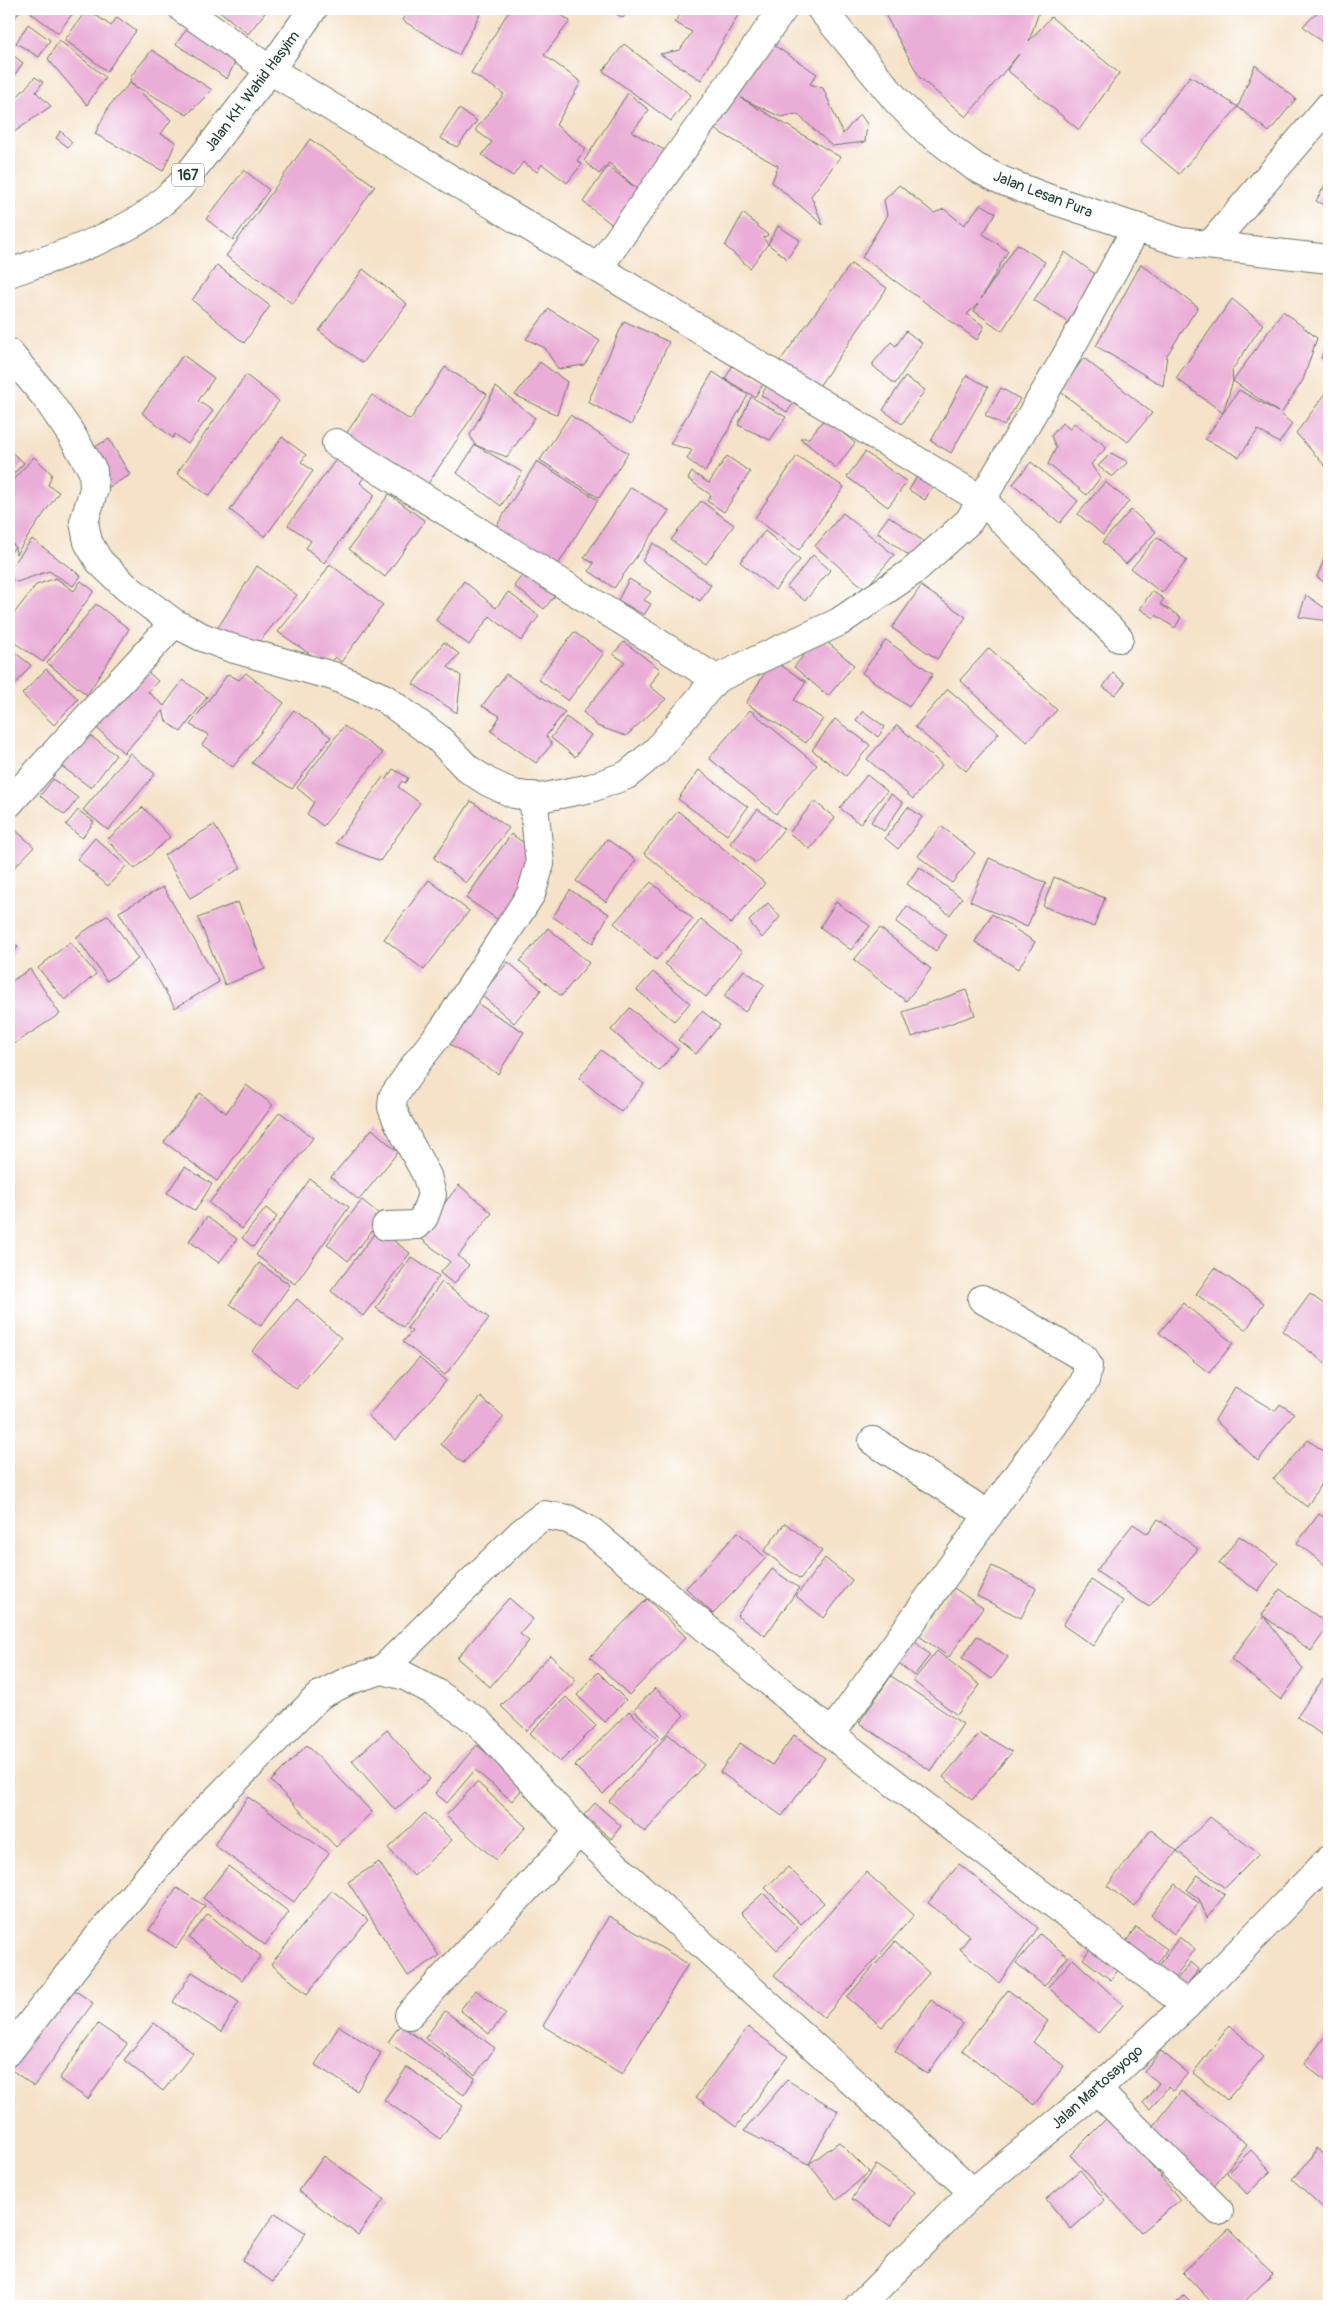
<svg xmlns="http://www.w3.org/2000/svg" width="1338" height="2315" viewBox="0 0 1338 2315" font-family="Pangolin,sans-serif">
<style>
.building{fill:#eaadd7}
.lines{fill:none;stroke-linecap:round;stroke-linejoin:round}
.minor-casing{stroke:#6a7768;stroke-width:30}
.major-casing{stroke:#6a7768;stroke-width:30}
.minor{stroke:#fff;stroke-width:28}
.major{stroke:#fff;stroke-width:28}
.labels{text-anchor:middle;stroke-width:4;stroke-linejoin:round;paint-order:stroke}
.shield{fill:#fff;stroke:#627771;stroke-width:1}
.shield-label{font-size:14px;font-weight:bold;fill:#1f3d34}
.street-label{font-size:15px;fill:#1f3d34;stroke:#fff}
</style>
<rect width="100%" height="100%" fill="#fff"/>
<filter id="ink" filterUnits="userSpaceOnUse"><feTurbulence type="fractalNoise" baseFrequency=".02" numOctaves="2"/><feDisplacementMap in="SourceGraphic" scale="10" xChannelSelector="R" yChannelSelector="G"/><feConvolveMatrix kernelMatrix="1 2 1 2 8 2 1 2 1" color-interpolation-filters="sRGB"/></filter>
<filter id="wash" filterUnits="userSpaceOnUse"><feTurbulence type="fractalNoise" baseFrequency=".0096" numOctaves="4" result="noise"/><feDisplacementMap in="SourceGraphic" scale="20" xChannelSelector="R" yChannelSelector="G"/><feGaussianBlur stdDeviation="1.12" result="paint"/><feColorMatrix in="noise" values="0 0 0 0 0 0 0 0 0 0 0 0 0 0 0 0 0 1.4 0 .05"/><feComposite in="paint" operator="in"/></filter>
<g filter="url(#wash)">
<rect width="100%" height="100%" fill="#f5e2c8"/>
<g id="blocks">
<g class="building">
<path d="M9,9h12l-12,18z"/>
<path d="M33,9h43l-18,24 -27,-20z"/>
<path d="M87,9l24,17 6,-9 19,14 -29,40 -42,-31z"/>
<path d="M217,9h51l-20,25z"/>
<path d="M409,9h68l4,3 -22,43 -57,-35z"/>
<path d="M510,9h43l17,12 -26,34 37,27 -25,43 30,24 -9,11 5,4 -15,19 -25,-19 -5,8 -14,-10 -10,14 -31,-21 10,-13 -17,-12 29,-36 -33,-21z"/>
<path d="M609,9h21l-7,9z"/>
<path d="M686,9h43l9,6 -37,65 -41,-26 20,-4 12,-18 -18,-10z"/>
<path d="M882,9h158l-11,32 22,-24 68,56 -40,57 -72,-60 12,-16 -53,63 -46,-39z"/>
<path d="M1321,9h8v39l-26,-22z"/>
<path d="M28,24l22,16 -11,17 -23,-14z"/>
<path d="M187,29l49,31 -9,19 -51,-35z"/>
<path d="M59,40l46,37 -18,28 -39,-46z"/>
<path d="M766,40l51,34 -7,10 13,4 20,46 17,-20 7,10 -2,18 -33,4 -35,-32 -16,3 -40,-19 99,59 -29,39 12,29 -51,-43 6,-16 -64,-37z"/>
<path d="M624,44l67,51 -20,26 -68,-50z"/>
<path d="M152,50l60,40 -25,25 -57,-32 1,-7z"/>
<path d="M9,52l14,11 -14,20z"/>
<path d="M1255,65l41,34 -27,33 -31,-25z"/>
<path d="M1190,76l48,31 -59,67 -39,-33z"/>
<path d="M35,77l8,5 -7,10 15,14 -41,29 -1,-29z"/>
<path d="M130,83l41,37 -10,14 15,8 -13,29 -68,-37 14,-28z"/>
<path d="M628,93l21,17 -17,22 43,24 -56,74 -36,-28 25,-36 31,25 -30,-28 -10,11 -15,-13z"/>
<path d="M459,109l18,12 -20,26 -17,-9z"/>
<path d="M61,131l11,11 -4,5 -12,-9z"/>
<path d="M310,139l65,47 -82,118 -67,-48z"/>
<path d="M244,170l25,20 -36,50 -27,-21z"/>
<path d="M1329,178v30l-13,-7z"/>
<path d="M899,185l35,28 10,-4 20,16 17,-21 15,9 -13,21 25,17 -27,48 36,-55 28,18 -43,69 -28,-20 4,-7 -11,10 17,12 -7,14 -115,-83 25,-42 -3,-15z"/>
<path d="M743,213l25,22 -5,3 5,6 10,-18 22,14 -13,19 -19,-15 -18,24 -25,-22z"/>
<path d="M1065,252l30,22 -27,48 -34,-22z"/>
<path d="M851,264l36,24 -70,101 -40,-24z"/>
<path d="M1141,264l57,43 -31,48 -4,31 -67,-40z"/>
<path d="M217,265l53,41 -26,37 -52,-43z"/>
<path d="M363,269l44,35 -44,59 -44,-32z"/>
<path d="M1232,299l31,25 -31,46 1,11 -10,32 16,-23 39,22 -45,-31 50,-70 34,27 -14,42 -22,34 11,10 -13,19 -21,-13 -19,27 -34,-18 18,-26 -47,-35z"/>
<path d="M549,309l51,32 -16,24 -26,4 -13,-21 -19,-9z"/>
<path d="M624,321l45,21 -38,83 -43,-23z"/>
<path d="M906,331l16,12 -27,41 -22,-18v-3l18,-21 5,4z"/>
<path d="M1329,337v26l-8,-5z"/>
<path d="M183,355l31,23 -16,23 15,10 -25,33 -13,-10 -2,4 -31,-25z"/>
<path d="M1084,358l68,55 -24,29 -69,-51z"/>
<path d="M540,362l27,20 -10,33 -42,-20z"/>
<path d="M733,365l32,16 -10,16 -30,-18z"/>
<path d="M445,367l42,27 -65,99 -80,-53 30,-45 38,25z"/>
<path d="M713,372l35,23 -43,77 -18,-13 5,-9 -22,-6z"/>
<path d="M246,375l33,26 -70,95 -32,-23z"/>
<path d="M967,375l21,12 -37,66 -20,-12z"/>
<path d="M905,377l20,13 -23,34 -19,-14z"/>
<path d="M771,380l26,19 -10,13 -26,-17z"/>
<path d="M496,387l39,31 -28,39 -32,-12 -5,-10z"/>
<path d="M1001,388l19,11 -16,27 -19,-11z"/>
<path d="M1329,389v72l-4,5 -29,-33z"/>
<path d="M751,397l35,20 -16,23 -32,-15z"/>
<path d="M570,415l58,38 -29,45 -59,-38z"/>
<path d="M825,418l30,25 -19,25 -36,-30h9z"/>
<path d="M1062,423l8,6 4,-6 33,24 -16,17 9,14 -13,17 -39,-31 8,-16 -5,-12z"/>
<path d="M282,437l24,18 -5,7 12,9 -48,66 -35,-27z"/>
<path d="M109,439l21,36 -28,16 -15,-40z"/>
<path d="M475,445l47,27 -21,34 -44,-33z"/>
<path d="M9,450l15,13 -15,15z"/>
<path d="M865,452l42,30 -19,25 -41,-30z"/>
<path d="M1111,453l17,9 -16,15 -14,-11z"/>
<path d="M340,454l25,21 -5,8 15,12 -51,68 -18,-15 5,-7 -23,-16z"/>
<path d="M727,456l23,16 -26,40 -17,-11 4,-6 -23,-16 4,-7 17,11z"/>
<path d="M797,456l47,31 -45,63 -44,-32z"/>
<path d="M34,457l18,17 -4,11 11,7 -43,62 -1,-8 -6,10v-14l6,4 -6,-5v-57z"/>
<path d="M537,461l61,39 -42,68 -62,-38z"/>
<path d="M1031,462l47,39 -18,22 -47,-39z"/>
<path d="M918,475l15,10 -8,15 -16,-10z"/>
<path d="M1105,482l24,19 -26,34 -25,-21z"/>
<path d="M631,487l38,24 -55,77 -25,-17 5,-8 -10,-5z"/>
<path d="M389,494l36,27 -40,56 -36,-28z"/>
<path d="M701,501l33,24 -28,39 -35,-24z"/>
<path d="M1131,510l25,22 -30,32 -24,-22z"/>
<path d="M843,513l51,42 -29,34 -50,-43z"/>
<path d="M889,516l34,25 -12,16 -34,-25z"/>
<path d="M765,531l35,29 -25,30 -35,-28z"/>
<path d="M1157,537l30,23 -25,33 -31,-24z"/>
<path d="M32,539l49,37 -8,10 -24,-15 -32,11 -8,-5v-7z"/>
<path d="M653,543l58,42 -11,16 -58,-40z"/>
<path d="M1328,549l1,1v36l-12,-9z"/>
<path d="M813,555l17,15 -25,31 -18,-14z"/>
<path d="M330,564l53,41 -42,57 -6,-5 -8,9 -49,-34 41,-51z"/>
<path d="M257,566l40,29 -45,56 -35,-22z"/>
<path d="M527,569l30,24 -13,16 -30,-23z"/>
<path d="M56,578l18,13 7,-10 13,10 -51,71 -34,-23v-19l27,-35z"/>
<path d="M629,579l22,13 -7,8 7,4 -7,11 -26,-15z"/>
<path d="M464,581l32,27 12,-16 31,24 -18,25 -31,-25 -21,29 -33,-25z"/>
<path d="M921,586l45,31 -29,42 -45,-31z"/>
<path d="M1152,591l12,8 -4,5 21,13 -6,11 -19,-13 -2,3 -14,-9z"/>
<path d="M1306,595l23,16v10l-30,-4z"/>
<path d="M96,604l33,25 -42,66 -40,-32z"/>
<path d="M574,632l30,21 -36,48 -30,-22z"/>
<path d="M820,636l34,29 -26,31 -34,-29z"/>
<path d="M886,640l47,34 -24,33 -47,-34z"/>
<path d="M444,642l15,12 -11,13 13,9 -4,37 -44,-29z"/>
<path d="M624,642l36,27 -10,17 16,13 -40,37 -29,-10 -14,-14 42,-50 -12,-8z"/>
<path d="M9,648l22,17 -17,21 -5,-4z"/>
<path d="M989,648l68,62 -30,32 -67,-62z"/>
<path d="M773,660l33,22 -12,18 29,19 -17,24 -60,-40z"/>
<path d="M139,664l19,17 -10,11 16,14 19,-26 24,17 -26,35 -15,-11 -3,-11 -39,43 -36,-33z"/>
<path d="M46,669l32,30 -24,26 -32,-31z"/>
<path d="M246,673l38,30 -51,64 -31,-22 7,-10 -19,-10 38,-51 11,6z"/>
<path d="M1113,673l12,10 -10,12 -12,-8z"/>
<path d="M506,674l59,38 -19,24 6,8 -16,19 -45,-32 9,-15 -18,-10z"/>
<path d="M948,689l51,44 -33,38 -51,-44z"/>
<path d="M294,710l37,27 -39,52 -40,-26z"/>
<path d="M750,710l67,55 -41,49 -67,-56z"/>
<path d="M863,711l22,16 -7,10 -22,-17z"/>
<path d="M566,717l25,18 -16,22 -24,-19z"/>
<path d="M835,719l35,26 -24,31 -34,-26z"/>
<path d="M897,725l45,40 -29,34 -46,-40z"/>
<path d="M344,726l39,27 -60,73 -16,-12 7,-12 -17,-14z"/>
<path d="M80,728l36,27 -25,33 -35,-26z"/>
<path d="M130,753l25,21 -47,56 -25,-20z"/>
<path d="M393,769l15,9 -3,5 -3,-2 -4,6 22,16 -40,58 -44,-18 47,-66 3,3z"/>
<path d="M699,770l49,37 -21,28 -49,-36z"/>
<path d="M867,775l20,16 -27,33 -20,-16z"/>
<path d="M53,779l25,19 -13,17 -25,-19z"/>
<path d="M891,794l12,9 -19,28 -13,-9z"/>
<path d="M471,801l38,27 -43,55 -32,-25z"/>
<path d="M814,801l21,17 -25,31 -21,-16z"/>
<path d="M143,807l27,30 -35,32 -28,-29z"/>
<path d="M908,807l14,10 -24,32 -13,-11z"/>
<path d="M758,809l26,20 -28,34 -26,-20z"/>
<path d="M78,810l16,12 -12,16 -16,-13z"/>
<path d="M678,811l87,72 -34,41 -87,-71z"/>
<path d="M9,824l25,23 -25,26z"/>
<path d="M214,825l27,43 -51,30 -26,-43z"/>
<path d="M941,826l34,27 -23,30 -34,-27z"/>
<path d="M511,834l22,15 -2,34 -28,40 -37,-25z"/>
<path d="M95,838l31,28 -18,20 -31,-27z"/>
<path d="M607,839l29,21 -30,42 -30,-21z"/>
<path d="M989,858l57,25 -19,44 -57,-26z"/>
<path d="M919,867l43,31 -12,17 -43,-31z"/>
<path d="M1054,877l51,21 -11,29 -51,-21z"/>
<path d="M429,880l40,31 -45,59 -40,-31z"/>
<path d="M651,882l42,37 -37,41 -42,-37z"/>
<path d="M163,887l56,95 -44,26 -56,-96z"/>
<path d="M570,890l39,24 -16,29 -40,-26z"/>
<path d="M238,902l27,67 -40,16 -27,-67z"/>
<path d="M836,902l34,24 -19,24 -31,-23z"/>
<path d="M768,903l12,14 -18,21 -13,-17z"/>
<path d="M907,906l40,29 -11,16 -40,-29z"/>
<path d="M992,914l43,28 -17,27 -43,-27z"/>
<path d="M108,915l30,44 -31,22 -31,-44z"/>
<path d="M701,919l41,33 -36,45 -41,-33z"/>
<path d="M548,928l41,35 -28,33 -41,-35z"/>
<path d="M880,928l51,41 -25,32 -52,-41z"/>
<path d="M9,939l9,8 -9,12z"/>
<path d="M70,942l26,32 -31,26 -27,-32z"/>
<path d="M508,962l33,28 -27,33 -33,-28z"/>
<path d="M30,969l30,45 -51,33v-64z"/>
<path d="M744,970l21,15 -20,27 -21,-16z"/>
<path d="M653,972l37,31 -16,18 -37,-31z"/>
<path d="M966,990l9,25 -63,22 -9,-25z"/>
<path d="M473,1001l51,31 -26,42 -50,-31z"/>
<path d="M630,1008l48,41 -19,22 -48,-41z"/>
<path d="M702,1011l18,14 -24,29 -18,-14z"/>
<path d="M601,1050l43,34 -23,28 -42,-34z"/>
<path d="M246,1085l27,20 -56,76 -53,-39 36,-49 26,20z"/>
<path d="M280,1112l33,26 -71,91 -33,-26z"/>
<path d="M372,1129l26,23 -39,48 -28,-23z"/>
<path d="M185,1167l27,17 -17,27 -28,-18z"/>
<path d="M310,1179l39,28 -54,77 -39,-29z"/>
<path d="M459,1185l33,28 -34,43 11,9 -15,19 -14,-11 10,-11 -32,-26z"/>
<path d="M362,1200l21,17 -35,44 -21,-17z"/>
<path d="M266,1208l11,9 -24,30 -11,-9z"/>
<path d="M207,1217l30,22 -18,24 -30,-22z"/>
<path d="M378,1229l32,24 -47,63 -32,-25z"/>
<path d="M411,1257l28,19 -36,51 -27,-19z"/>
<path d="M259,1263l31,22 -29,41 -31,-22z"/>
<path d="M1215,1268l49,35 -18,27 -50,-36z"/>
<path d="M442,1282l47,36 -44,57 -42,-33 9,-11 -5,-3z"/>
<path d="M1310,1294l19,14v58l-46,-35z"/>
<path d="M297,1299l44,39 -45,51 -44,-38z"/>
<path d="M1183,1303l50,40 -24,30 -50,-40z"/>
<path d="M419,1358l27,23 -50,59 -28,-24z"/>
<path d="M1235,1387l40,24 5,-7 14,9 -36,48 -43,-41z"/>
<path d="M481,1397l23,20 -41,46 -22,-19z"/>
<path d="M1308,1440l21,15v15l-22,37 -34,-28z"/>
<path d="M1319,1514l10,7v47l-32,-25z"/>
<path d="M1158,1519l40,30 -49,58 -53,-36 37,-47 15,10z"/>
<path d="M785,1523l37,28 -22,28 -36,-28z"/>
<path d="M738,1532l28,26 -53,56 -27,-26z"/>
<path d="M1239,1536l39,27 -20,28 -39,-27z"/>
<path d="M825,1558l27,22 -28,38 -28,-22z"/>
<path d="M992,1566l44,22 -15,30 -44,-22z"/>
<path d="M772,1569l27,19 -34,48 -28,-20z"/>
<path d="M1091,1580l32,21 -30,45 -30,-21z"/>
<path d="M954,1588l29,20 -34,49 -30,-21z"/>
<path d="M1280,1589l49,36 -18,26 -49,-36z"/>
<path d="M509,1598l24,21 -13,15 9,7 -39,46 -33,-29z"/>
<path d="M647,1599l39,38 -57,58 -39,-38z"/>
<path d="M1264,1616l39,53 -22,31 -50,-41z"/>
<path d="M908,1636l22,19 -16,21 -23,-19z"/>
<path d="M977,1636l31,21 -16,22 -30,-21z"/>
<path d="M937,1651l43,34 -23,30 -44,-34z"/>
<path d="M550,1655l26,25 -49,51 -26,-25z"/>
<path d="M598,1672l28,28 -21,22 -28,-27z"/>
<path d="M891,1676l72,48 -32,47 -72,-48z"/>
<path d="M1323,1679l6,4v57l-32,-23z"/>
<path d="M655,1688l29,27 -22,23 -28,-28z"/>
<path d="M566,1697l30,29 -36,36 -30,-29z"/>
<path d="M629,1711l29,28 -55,55 -28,-28z"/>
<path d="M387,1730l43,49 -35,31 -43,-49z"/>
<path d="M980,1733l32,19 -40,48 -29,-23z"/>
<path d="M668,1734l36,31 -59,67 -36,-31z"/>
<path d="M794,1735l31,23 -43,58 -62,-44 20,-29 32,22z"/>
<path d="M307,1745l65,67 -36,35 -65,-66z"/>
<path d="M477,1745l48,41 -13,15 -37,-31 -28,33 -12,-10z"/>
<path d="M477,1782l49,45 -30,33 -50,-44z"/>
<path d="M248,1797l81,56 -35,49 -80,-57z"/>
<path d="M595,1803l26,23 -10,13 -27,-24z"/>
<path d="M425,1813l27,27 -38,36 -26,-28z"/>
<path d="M1210,1817l49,37 -34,34 -48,-37z"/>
<path d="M1151,1830l26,21 -43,55 -27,-20z"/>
<path d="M379,1862l60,94 -31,20 -60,-94z"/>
<path d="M959,1864l79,64 -39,55 -39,-34 10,-13 -42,-33z"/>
<path d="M228,1866l61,46 -24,33 -62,-47z"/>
<path d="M788,1867l36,36 -23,21 -36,-36z"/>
<path d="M866,1872l48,43 -90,103 -50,-43z"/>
<path d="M1198,1875l27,20 -18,23 -8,-19 -12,-9z"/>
<path d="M1175,1884l24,19 -25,31 -23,-19z"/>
<path d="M177,1888l28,18 -29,42 -27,-18z"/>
<path d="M332,1890l36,30 -61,74 -36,-30z"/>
<path d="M763,1893l35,35 -21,22 -36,-37z"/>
<path d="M208,1914l53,42 -19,24 -53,-42z"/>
<path d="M609,1916l79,48 -66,110 -79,-48z"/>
<path d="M1136,1927l31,22 -14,22 -32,-22z"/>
<path d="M1040,1934l28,23 -24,29 -28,-23z"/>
<path d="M1179,1937l16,12 -24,35 -17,-11z"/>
<path d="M1095,1941l28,22 -12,17 -28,-21z"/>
<path d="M895,1942l34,31 -47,54 -35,-30z"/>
<path d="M1073,1959l50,46 -25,28 -50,-46z"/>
<path d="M1191,1962l8,7 -17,22 -9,-6z"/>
<path d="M192,1972l47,30 -18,30 -48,-30z"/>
<path d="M64,1983l29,20 -59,83 -25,-18v-9z"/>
<path d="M476,1990l30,24 -17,20 -29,-24z"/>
<path d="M1008,1990l40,31 -15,21 31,24 -30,39 -72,-55z"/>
<path d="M931,2000l32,24 -36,50 -32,-23z"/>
<path d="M445,2011l50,37 -20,27 -50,-37z"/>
<path d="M154,2023l39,30 -30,38 -39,-31z"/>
<path d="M98,2024l29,20 -39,55 -29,-20z"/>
<path d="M400,2025l75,53 -11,17 -76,-53z"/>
<path d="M1230,2025l33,32 -36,43 -34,-27z"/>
<path d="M339,2026l42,27 -24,38 -42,-26z"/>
<path d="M748,2027l40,29 -52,71 -40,-30z"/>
<path d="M1329,2031v53l-25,-20z"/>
<path d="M1161,2051l27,22 -15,18 -5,-4 -18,22 -7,-6 16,-20 -15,-12z"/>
<path d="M407,2067l56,39 -23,33 -56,-39z"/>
<path d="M787,2080l51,31 -29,53 -65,-33z"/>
<path d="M1181,2091l66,53 -34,44 -66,-53z"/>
<path d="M1110,2115l70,85 -39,32 -71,-77z"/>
<path d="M839,2142l30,30 -32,28 -28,-36z"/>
<path d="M1316,2148l11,10 -4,7 6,6v42l-37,-34 20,-21z"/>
<path d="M1251,2150l20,21 -24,23 -20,-21z"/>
<path d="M324,2156l60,43 -26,36 -60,-44z"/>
<path d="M876,2165l39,27 -25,34 -38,-27z"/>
<path d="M1080,2170l25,30 -34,29 -25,-30z"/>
<path d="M275,2213l31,20 -33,49 -31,-21z"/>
<path d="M1229,2229l44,45 -33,32h-25l-32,-34z"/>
<path d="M1184,2295l11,11h-22z"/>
</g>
</g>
</g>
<g filter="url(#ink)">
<use href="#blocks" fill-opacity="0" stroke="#6a7768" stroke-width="1"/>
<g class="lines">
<g class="minor-casing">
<g id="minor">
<path d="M183,9l87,61 712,430 137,138"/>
<path d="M821,9l77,93 28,28 49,37 28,14 47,18 130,43 149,17"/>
<path d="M1211,244l118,-138"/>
<path d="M598,268l185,-259"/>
<path d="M9,353l36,43 26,38 22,37 1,18 -10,33 4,20 11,19 27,26 48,36 28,14 29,11 102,28 51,22 54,40 30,31 20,13 26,12 26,4 51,-10 36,-13 29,-24 60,-72 123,-57 73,-50 57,-51 96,-163 72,-131"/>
<path d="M336,443l380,236"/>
<path d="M9,803l165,-180"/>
<path d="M386,1226l31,-1 7,-8 8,-22 -5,-19 -30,-56 -5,-13 1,-10 24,-35 28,-35 86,-133 9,-30 -7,-68"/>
<path d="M873,1441l116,74"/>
<path d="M382,1670l140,-138 22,-17 24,4 24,13 255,215 340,258"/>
<path d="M831,1734l254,-353 3,-15 -4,-8 -102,-59"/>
<path d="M409,2015l170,-183"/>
<path d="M9,2051l80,-103 111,-132 120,-121 30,-15 32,-10 23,6 30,16 43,30 101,110 394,360"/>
<path d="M1097,2090l122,121"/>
<path d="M859,2306l114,-114 124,-102 90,-85 142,-145"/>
</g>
</g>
<g class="major-casing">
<path id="major" d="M9,273c43,-15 88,-29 128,-52 15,-8 29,-23 42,-34l91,-117 43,-61"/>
</g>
<use href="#minor" class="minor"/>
<use href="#major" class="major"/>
</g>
</g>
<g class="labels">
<rect class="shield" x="172" y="163.5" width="32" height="23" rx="4"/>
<g class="shield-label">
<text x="188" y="180">167</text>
</g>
<g class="street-label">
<text transform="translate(252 91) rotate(-53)" y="5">Jalan KH. Wahid Hasyim</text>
<text transform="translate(1043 194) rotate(21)" y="5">Jalan Lesan Pura</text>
<text transform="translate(1097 2087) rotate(-42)" y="5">Jalan Martosayogo</text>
</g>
</g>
<rect width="1338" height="2315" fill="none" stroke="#fff" stroke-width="30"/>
</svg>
